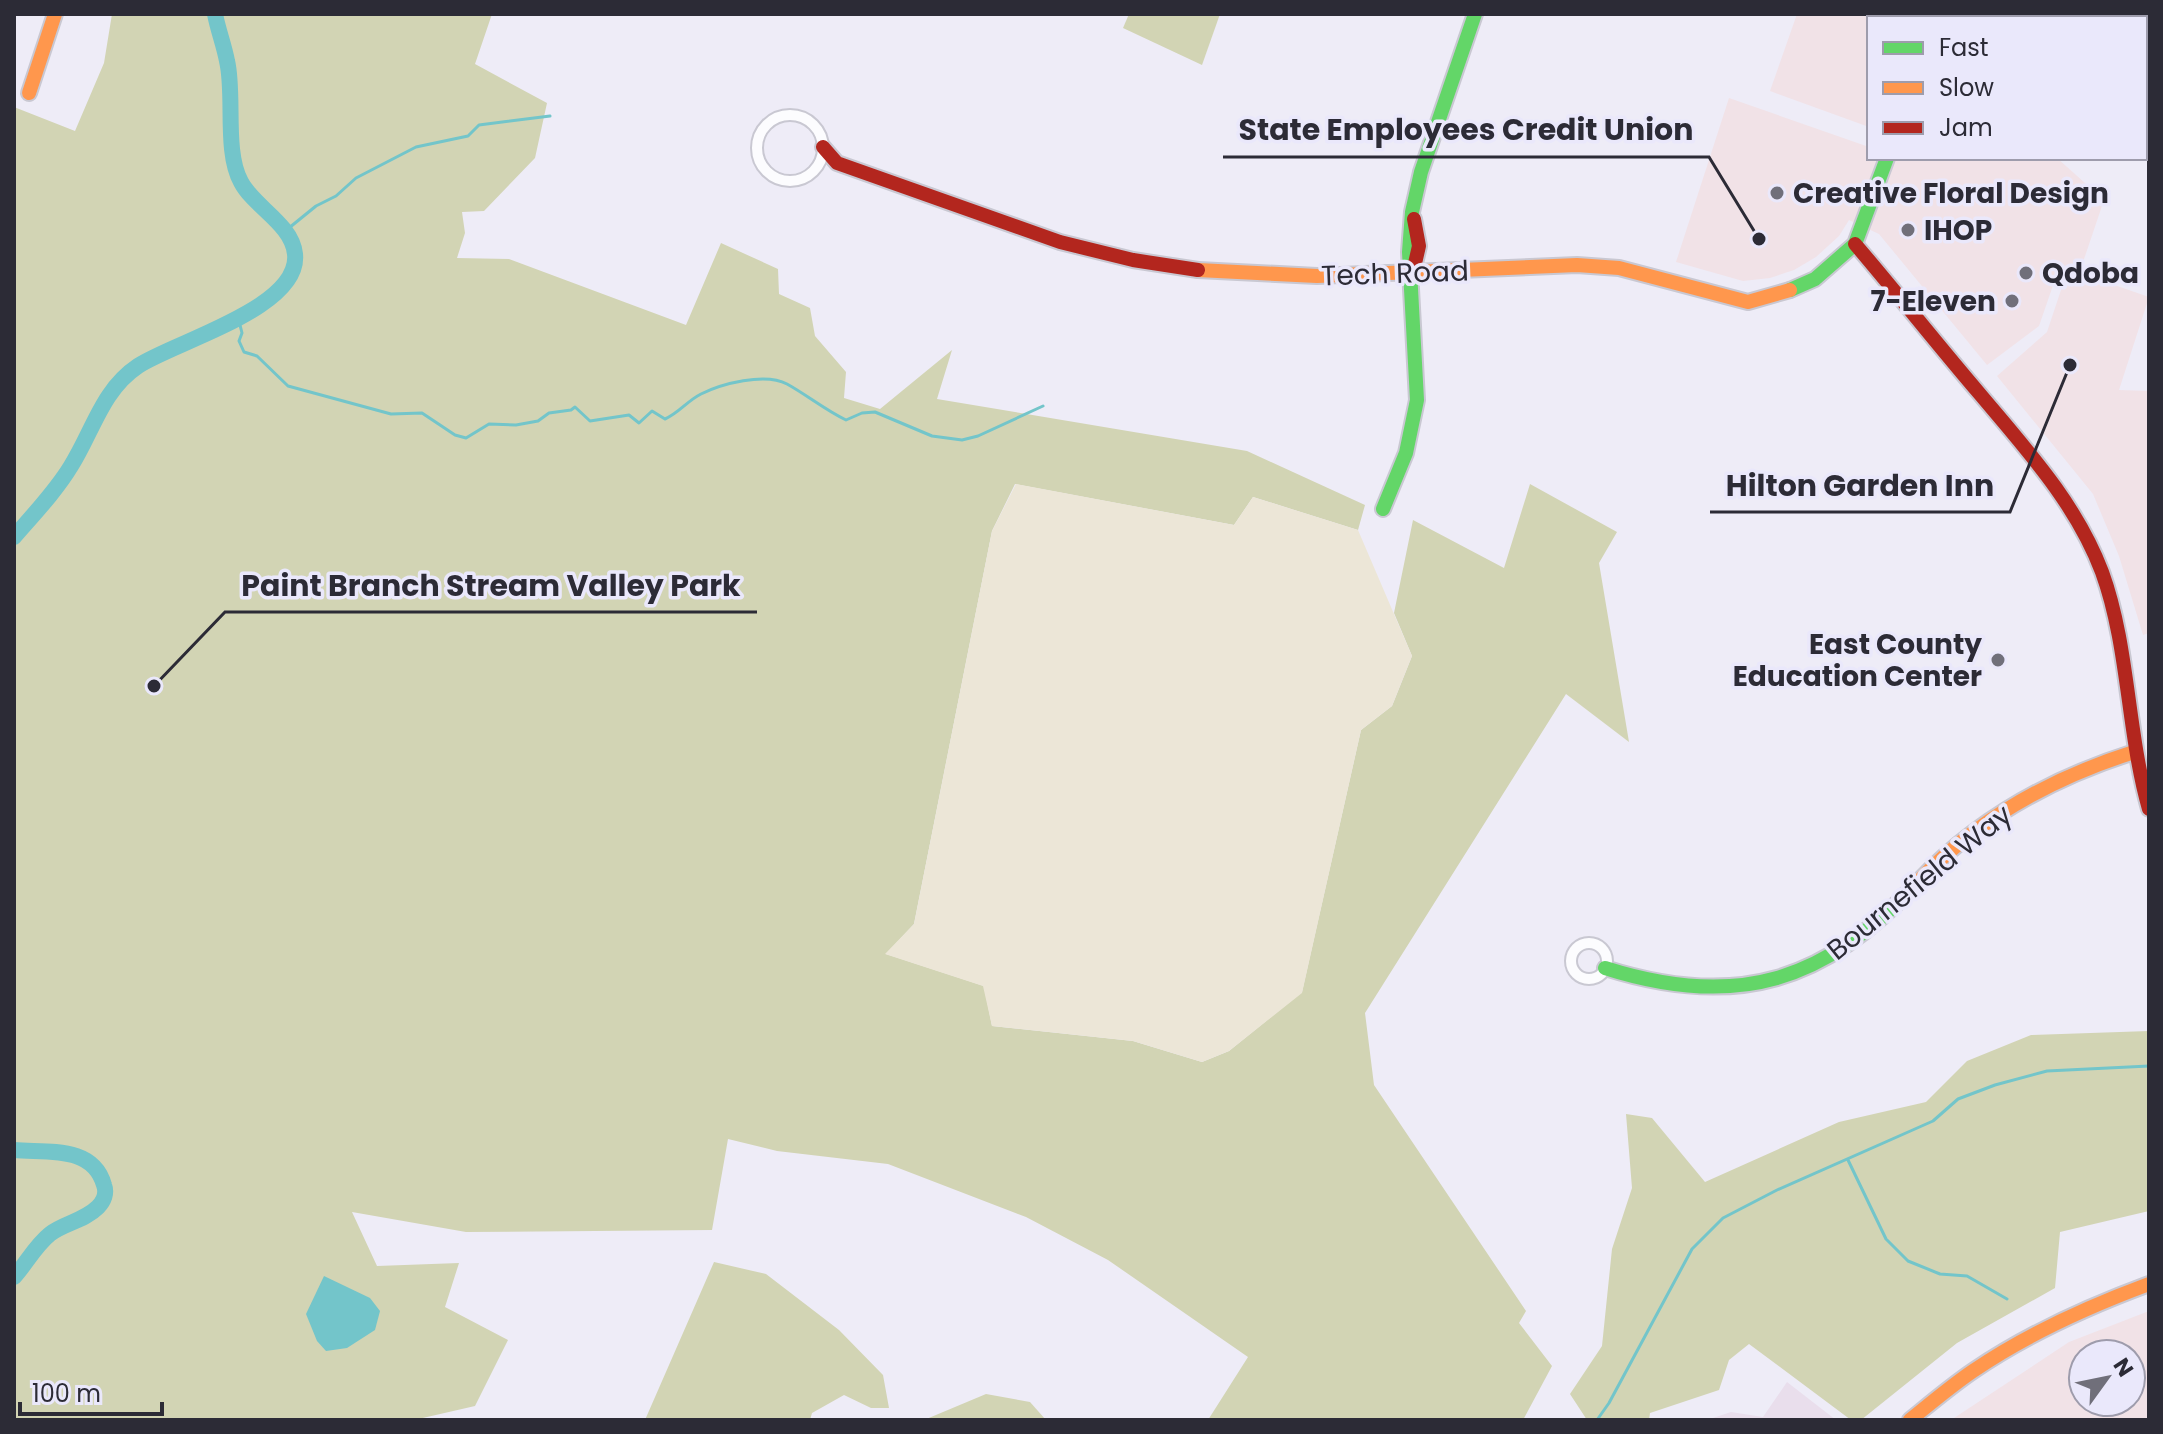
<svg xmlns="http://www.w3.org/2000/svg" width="2163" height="1434" viewBox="0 0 2163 1434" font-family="Poppins,sans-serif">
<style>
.commercial{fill:#f1e2e7;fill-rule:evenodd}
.medical{fill:#e9deec}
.green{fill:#d2d4b4}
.sand{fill:#ece6d7}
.water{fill:#73c5ca}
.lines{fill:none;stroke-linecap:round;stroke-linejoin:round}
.stream{stroke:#73c5ca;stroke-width:3}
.river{stroke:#73c5ca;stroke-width:16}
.street-casing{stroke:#c9c8d2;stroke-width:14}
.fast-casing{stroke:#c9c8d2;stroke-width:18}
.slow-casing{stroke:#c9c8d2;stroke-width:18}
.jam-casing{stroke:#c9c8d2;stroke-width:18}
.street{stroke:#fcfcfe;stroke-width:10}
.fast{stroke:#63d668;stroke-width:14}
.slow{stroke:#ff974d;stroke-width:14}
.jam{stroke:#b3261e;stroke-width:14}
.poi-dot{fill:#706f7a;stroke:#eae8fb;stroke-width:3}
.labels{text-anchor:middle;stroke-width:7;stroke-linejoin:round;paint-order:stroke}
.poi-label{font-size:28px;font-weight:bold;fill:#2c2b36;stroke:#eae8fb;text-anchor:start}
.street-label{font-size:28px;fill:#2c2b36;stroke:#eae8fb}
.leader{fill:none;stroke:#2c2b36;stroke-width:3}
.callout-dot{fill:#2c2b36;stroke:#eae8fb;stroke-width:3}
.callout-label{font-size:30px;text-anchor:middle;font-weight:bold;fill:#2c2b36;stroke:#eae8fb;stroke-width:7;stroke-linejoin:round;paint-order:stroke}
</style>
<rect width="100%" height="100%" fill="#eeecf7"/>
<g class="commercial">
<path d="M1797,14h287l-1,4h-214v109l-99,-36z"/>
<path d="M1729,98l140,49v11l36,2 1,-2h151l47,42 -24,71 -20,-6 -21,61 -52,39 -108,-131 -30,-14 -10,16 -23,21 -22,13 -24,8 -27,3 -67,-19z"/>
<path d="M2068,269l81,28 -30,93 30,1v242l-6,2 -24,-79 -26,-62 -96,-118 50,-44z"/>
<path d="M2149,1311v109h-198l118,-78zM2131,1354v48h-48v-48z"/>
</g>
<path class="medical" d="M1787,1382l49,38h-129l24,-8 32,5z"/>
<g class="green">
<path d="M112,14h380l-17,50 72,39 -12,55 -51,53 -22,1 3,21 -8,25 52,1 177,66 35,-82 57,26 1,25 31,14 5,28 31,36 -2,26 36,11 72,-59 -15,49 310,52 118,54 -7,25 -105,-33 -19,28 -219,-41 -23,47 -78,393 -28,30 98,32 8,40 141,15 69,21 27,-11 73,-59 59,-262 31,-24 20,-50 -18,-43 19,-93 91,48 26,-84 87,48 -18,31 30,179 -63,-48 -201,319 9,72 152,226 -7,12 33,43 -29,54h-315l40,-63 -140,-97 -82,-43 -138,-53 -111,-13 -49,-12 -16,91 -246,2 -114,-20 25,54 82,-3 -14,44 63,33 -33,66 -61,14h-400v-1313l61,24 29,-68z"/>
<path d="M1129,14h91l-18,51 -79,-37z"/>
<path d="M2149,1031v180l-89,21 -5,56 -98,55 -96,77h-10l-102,-76 -20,16 -10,30 -69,23 -1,7h-62l-17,-26 32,-48 10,-97 20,-61 -6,-74 26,4 53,64 134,-60 87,-20 41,-41 64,-26z"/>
<path d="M714,1262l52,12 73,56 44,45 6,33h-18l-27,-13 -32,18 -2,7h-165z"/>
<path d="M986,1394l44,8 16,18h-122z"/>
</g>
<path class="sand" d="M1016,484l218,41 19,-28 105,33 54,126 -20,50 -31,24 -59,263 -73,58 -27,11 -69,-21 -141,-15 -9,-40 -98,-32 29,-30 78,-393z"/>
<path class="water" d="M324,1276l46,22 10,13 -5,19 -28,18 -21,3 -9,-10 -11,-27z"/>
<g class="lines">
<g class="stream">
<path d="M284,232l32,-26 20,-10 20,-18 60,-31 52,-11 11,-11 71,-9"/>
<path d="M238,317l4,16 -3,8 5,11 13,4 31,30 103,28 31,-1 33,22 11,3 23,-14 27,1 22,-4 11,-8 22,-3 4,-3 15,14 39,-6 10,8 13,-12 13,8c14,-6 22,-18 36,-25 20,-10 64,-22 86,-10 20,11 38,26 59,36l16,-7 13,-1 57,24 30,4 16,-4 65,-30"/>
<path d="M1848,1160l38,79 22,22 32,13 27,2 40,23"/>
<path d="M1597,1420l12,-17 83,-154 31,-31 54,-28 156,-69 25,-22 37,-14 52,-14 102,-5"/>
</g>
<g class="river">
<path d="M14,537c19,-22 42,-46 57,-71 22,-35 31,-76 67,-100 36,-24 163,-58 157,-112 -3,-30 -41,-47 -54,-72 -17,-30 -6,-88 -14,-121 -3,-16 -9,-31 -12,-47"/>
<path d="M14,1150c33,3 79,-5 90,35 3,8 0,16 -6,22 -14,14 -34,16 -48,27 -15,12 -24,30 -36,43"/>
</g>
<g class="street-casing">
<g id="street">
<circle cx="790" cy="148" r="33"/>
<circle cx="1589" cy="961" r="18"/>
</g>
</g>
<g class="fast-casing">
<g id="fast">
<path d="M1790,290l25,-11 40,-35 32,-86"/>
<path d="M1383,509l23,-56 11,-53 -8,-148 3,-40 9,-40 54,-158"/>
<path d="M1605,968c132,42 220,14 313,-86"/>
</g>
</g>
<g class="slow-casing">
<g id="slow">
<path d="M1932,18l2,-4"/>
<path d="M29,93l26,-79"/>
<path d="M1198,270l119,6 260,-11 42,3 129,34 42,-12"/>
<path d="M1918,882c60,-64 134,-104 216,-130"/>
<path d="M1910,1420c21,-17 41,-34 63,-49 54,-37 114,-64 176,-87"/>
</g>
</g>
<g class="jam-casing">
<g id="jam">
<path d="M823,147l14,16 223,79 73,18 65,10"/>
<path d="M1855,244c42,49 82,100 124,149 47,56 97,110 123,179 27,74 25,160 47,237"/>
<path d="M1413,272l6,-26 -5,-27"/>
</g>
</g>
<use href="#street" class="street"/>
<use href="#fast" class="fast"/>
<use href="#slow" class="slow"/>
<use href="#jam" class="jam"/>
</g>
<g class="poi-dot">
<circle cx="1777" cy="193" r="8"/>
<circle cx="1908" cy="230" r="8"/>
<circle cx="2026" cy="273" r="8"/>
<circle cx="2012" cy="301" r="8"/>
<circle cx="1998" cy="660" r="8"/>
</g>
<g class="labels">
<g class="poi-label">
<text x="1793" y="203">Creative Floral Design</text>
<text x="1924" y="240">IHOP</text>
<text x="2042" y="283">Qdoba</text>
<text x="1996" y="311" text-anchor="end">7-Eleven</text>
<text x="1982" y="654" text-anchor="end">East County<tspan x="1982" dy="32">Education Center</tspan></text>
</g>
<g class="street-label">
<text transform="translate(1395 273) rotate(-2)" y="10">Tech Road</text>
<text transform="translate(1919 882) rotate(-39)" y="10">Bournefield Way</text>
</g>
</g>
<path class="leader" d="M1759 239L1709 157H1223M2070 365L2010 512H1710M154 686L225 612H757"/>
<g class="callout-dot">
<circle cx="1759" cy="239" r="8"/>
<circle cx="2070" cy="365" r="8"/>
<circle cx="154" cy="686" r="8"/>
</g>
<g class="callout-label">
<text x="1466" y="140">State Employees Credit Union</text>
<text x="1860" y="496">Hilton Garden Inn</text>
<text x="491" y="596">Paint Branch Stream Valley Park</text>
</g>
<rect width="2163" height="1434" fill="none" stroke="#2c2b36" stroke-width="32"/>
<rect x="1867" y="16" width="280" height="144" fill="#eae8fb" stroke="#9e9cac" stroke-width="2"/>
<rect x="1883" y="42" width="40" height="12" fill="#63d668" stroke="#9e9cac" stroke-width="2"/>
<text x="1939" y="56" font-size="24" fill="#2c2b36">Fast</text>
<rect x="1883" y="82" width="40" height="12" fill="#ff974d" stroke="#9e9cac" stroke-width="2"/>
<text x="1939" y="96" font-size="24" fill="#2c2b36">Slow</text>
<rect x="1883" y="122" width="40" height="12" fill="#b3261e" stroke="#9e9cac" stroke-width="2"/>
<text x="1939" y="136" font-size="24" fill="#2c2b36">Jam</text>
<g transform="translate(2107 1378) rotate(57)"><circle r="38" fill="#eae8fb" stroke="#9e9cac" stroke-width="2"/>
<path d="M0-6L14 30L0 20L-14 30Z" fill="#706f7a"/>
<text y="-12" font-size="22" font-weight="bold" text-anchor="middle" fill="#2c2b36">N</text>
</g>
<path d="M20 1402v12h142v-12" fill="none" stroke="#2c2b36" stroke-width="4"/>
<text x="32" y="1402" font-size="24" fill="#2c2b36" stroke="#eae8fb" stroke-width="6" paint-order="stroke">100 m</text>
</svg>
